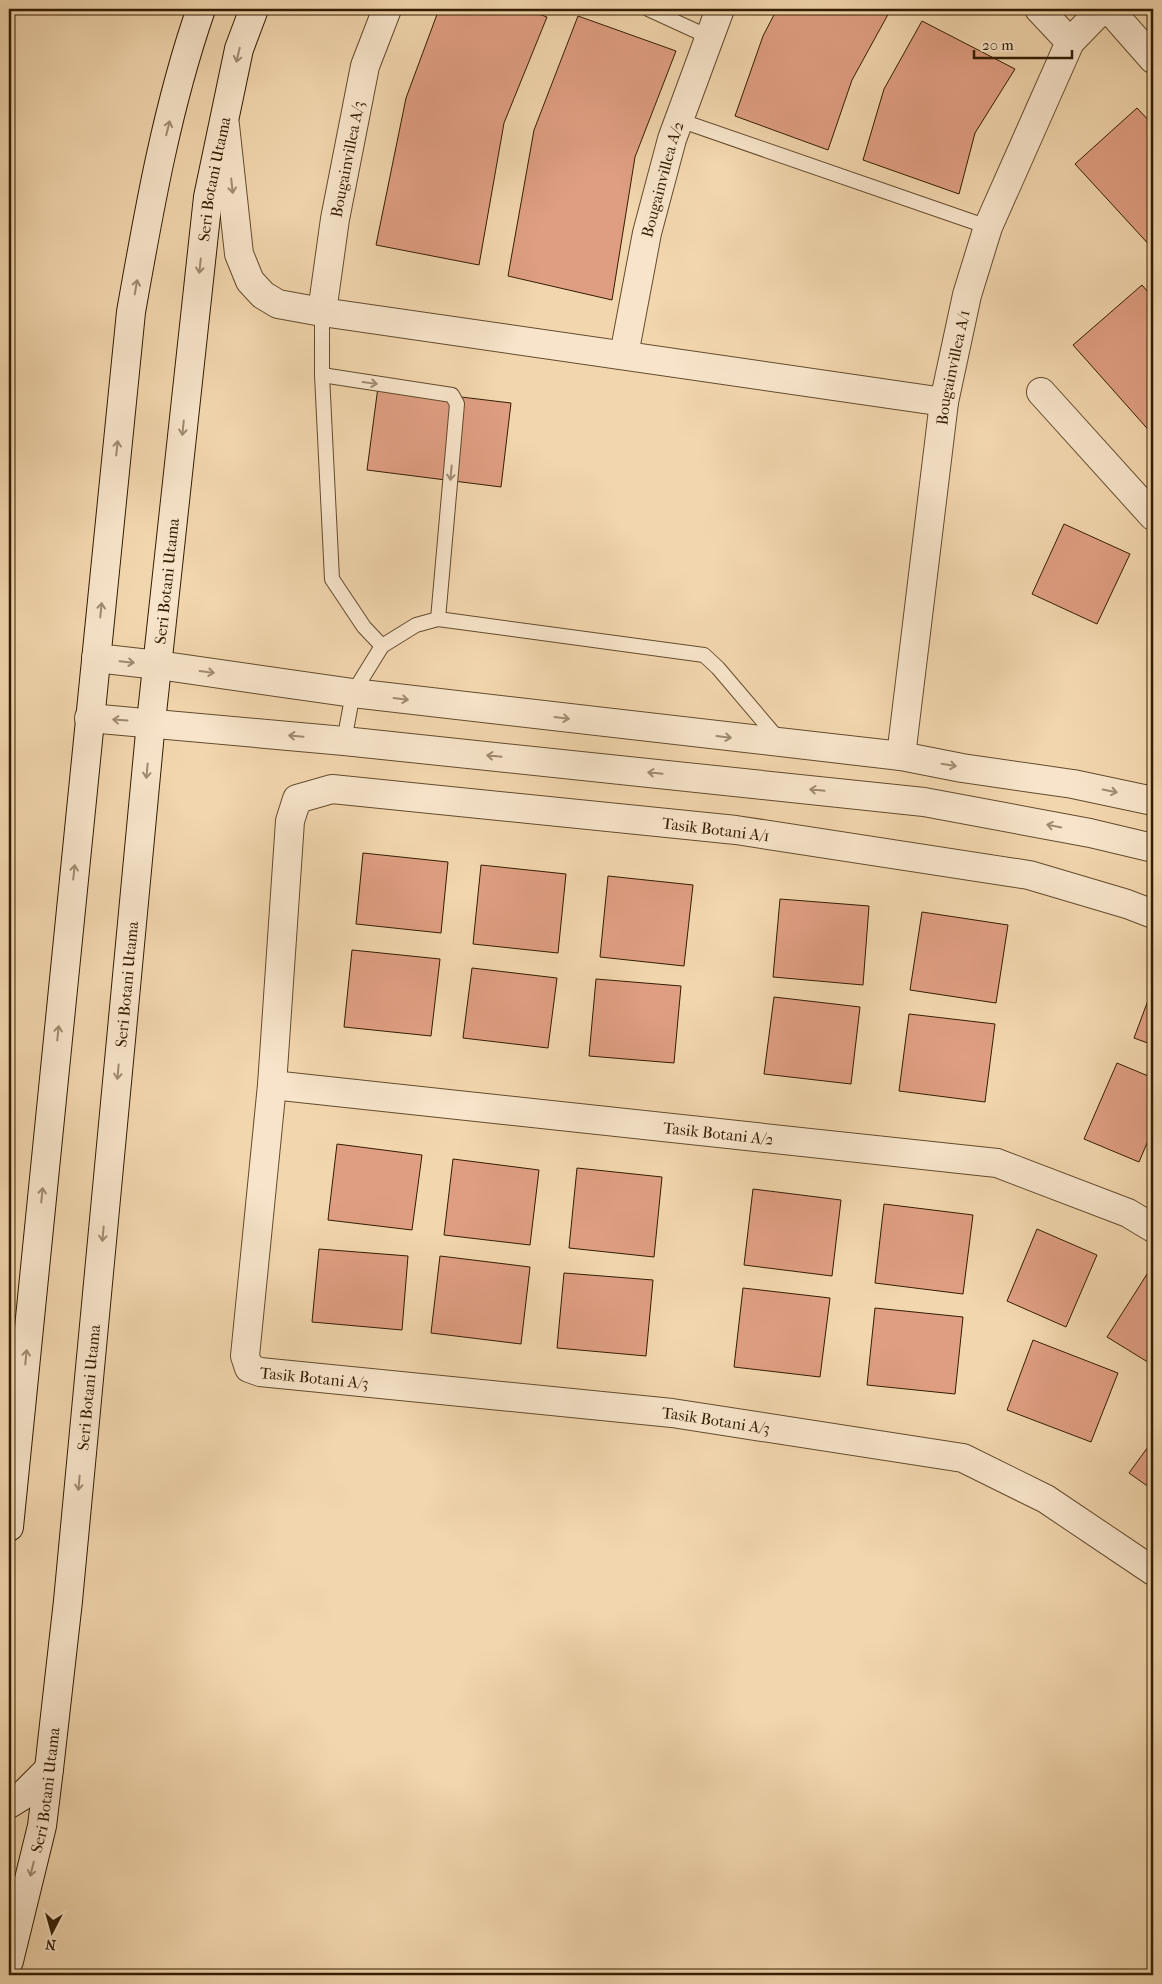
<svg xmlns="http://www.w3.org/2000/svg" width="1162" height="1984" viewBox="0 0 1162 1984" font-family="'IM FELL French Canon',serif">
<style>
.building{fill:#df9e82;stroke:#331d00}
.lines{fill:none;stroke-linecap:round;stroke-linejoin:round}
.service-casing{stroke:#634b2c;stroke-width:16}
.minor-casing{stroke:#634b2c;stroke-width:30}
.tertiary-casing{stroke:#634b2c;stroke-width:30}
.secondary-casing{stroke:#331d00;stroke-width:30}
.service{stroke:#f7e4ca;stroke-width:14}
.minor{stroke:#f7e4ca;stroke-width:28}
.tertiary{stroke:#f7e4ca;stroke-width:28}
.secondary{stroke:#f7e4ca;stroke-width:28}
.oneway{stroke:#9f8a6f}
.labels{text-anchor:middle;stroke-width:4;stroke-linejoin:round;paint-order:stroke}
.street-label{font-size:16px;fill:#331d00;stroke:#f7e4ca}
</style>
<rect width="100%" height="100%" fill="#f2d6ae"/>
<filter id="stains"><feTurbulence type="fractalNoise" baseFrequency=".004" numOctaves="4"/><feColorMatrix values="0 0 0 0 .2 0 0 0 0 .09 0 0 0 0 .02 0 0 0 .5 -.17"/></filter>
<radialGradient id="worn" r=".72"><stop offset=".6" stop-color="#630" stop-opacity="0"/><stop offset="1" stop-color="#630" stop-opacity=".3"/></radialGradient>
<g class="building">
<path d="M439,9h86l22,8 -43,106 -25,142 -103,-20 30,-147z"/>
<path d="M777,9h114l-39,71 -24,70 -93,-34 28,-80z"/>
<path d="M578,16l98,35 -41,106 -23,143 -104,-24 26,-146z"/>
<path d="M922,21l93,48 -40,64 -16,61 -96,-34 21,-71z"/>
<path d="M1137,108l16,17v124l-78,-85z"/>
<path d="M1142,285l11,13v137l-80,-90z"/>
<path d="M378,387l133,16 -10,84 -134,-17z"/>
<path d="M1064,524l66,30 -33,70 -65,-30z"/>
<path d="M363,853l85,9 -7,71 -85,-9z"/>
<path d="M481,865l85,9 -8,79 -85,-9z"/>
<path d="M608,876l85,9 -9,81 -84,-9z"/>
<path d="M780,899l89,7 -6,79 -90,-8z"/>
<path d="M922,912l86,13 -12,78 -86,-13z"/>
<path d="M352,950l88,9 -9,77 -87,-9z"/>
<path d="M472,968l85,10 -9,70 -85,-10z"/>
<path d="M596,979l85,7 -7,77 -85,-7z"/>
<path d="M1153,987v58l-19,-7z"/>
<path d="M774,997l86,10 -9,77 -87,-10z"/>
<path d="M909,1014l86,10 -10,78 -86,-11z"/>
<path d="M1117,1063l36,15v51l-14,33 -55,-23z"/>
<path d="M337,1144l85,11 -10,75 -84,-10z"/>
<path d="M453,1159l86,11 -9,75 -86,-10z"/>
<path d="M577,1168l85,9 -8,80 -85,-9z"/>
<path d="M753,1189l88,11 -9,76 -88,-11z"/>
<path d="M884,1204l89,11 -10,79 -88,-11z"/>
<path d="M1037,1229l60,26 -31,72 -59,-26z"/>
<path d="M319,1249l89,7 -6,74 -90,-8z"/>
<path d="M440,1256l90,11 -9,77 -90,-11z"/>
<path d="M1149,1271l4,2v88l-2,3 -44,-27z"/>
<path d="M564,1273l89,7 -7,76 -89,-8z"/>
<path d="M743,1288l87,10 -10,79 -86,-10z"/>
<path d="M875,1308l88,9 -8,77 -88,-9z"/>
<path d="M1033,1340l85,33 -27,69 -84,-32z"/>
<path d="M1153,1440v50l-24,-17z"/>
</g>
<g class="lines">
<g class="service-casing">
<g id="service">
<path d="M648,9l61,28"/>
<path d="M679,120l309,107"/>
<path d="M322,312v63l10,204 32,48 18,19"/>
<path d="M322,375l130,20 5,9 -19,215"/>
<path d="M344,741l9,-48 29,-47 34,-21 22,-6 266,36 14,13 62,73"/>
</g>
</g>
<g class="minor-casing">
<g id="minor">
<path d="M1039,9l31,33"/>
<path d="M1109,9l44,50"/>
<path d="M225,125l14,129 11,27 13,14 15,9 44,8 622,90"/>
<path id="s1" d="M322,312l13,-93 30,-153 22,-57"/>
<path id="s2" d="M624,355l23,-122 25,-94 48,-130"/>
<path d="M1041,392l112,124"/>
<path id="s3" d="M901,756l43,-354 23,-107 21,-68 82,-185 32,-33"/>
<path id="s4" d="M1153,914l-26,-10 -98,-29 -293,-45 -404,-41 -35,10 -7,22 -18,264 -27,271 4,12 11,4 412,41 291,45 83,41 107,72"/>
<path id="s5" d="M272,1085l725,78 131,50 25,15"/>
</g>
</g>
<g class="tertiary-casing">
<g id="tertiary">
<path d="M96,658l62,7 195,28 548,63 61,12 111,16 80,17"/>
<path d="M89,718l255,23 580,61 166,31 63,15"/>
</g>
</g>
<g class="secondary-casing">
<g id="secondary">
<path d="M9,1527l122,-1215c18,-102 36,-205 70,-303"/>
<path d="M9,1804l13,-8 27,-27"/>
<path id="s6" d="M9,1961l33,-135 7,-57 19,-168 83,-879 57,-525 31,-148 15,-40"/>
</g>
</g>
<use href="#service" class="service"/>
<use href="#minor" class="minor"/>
<use href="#tertiary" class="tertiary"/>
<use href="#secondary" class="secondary"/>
</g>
<defs><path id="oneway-shaft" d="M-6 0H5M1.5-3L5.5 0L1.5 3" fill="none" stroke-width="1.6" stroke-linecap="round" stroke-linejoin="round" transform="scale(1.25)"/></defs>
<g class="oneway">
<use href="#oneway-shaft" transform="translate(238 55) rotate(103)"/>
<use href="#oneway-shaft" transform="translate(168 128) rotate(-76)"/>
<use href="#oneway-shaft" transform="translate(232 186) rotate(84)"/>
<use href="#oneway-shaft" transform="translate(200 266) rotate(96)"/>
<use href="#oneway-shaft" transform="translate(136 287) rotate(-80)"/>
<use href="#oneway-shaft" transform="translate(370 383) rotate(8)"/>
<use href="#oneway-shaft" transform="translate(183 428) rotate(96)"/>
<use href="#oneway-shaft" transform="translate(117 448) rotate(-84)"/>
<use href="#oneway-shaft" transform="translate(451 473) rotate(95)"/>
<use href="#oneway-shaft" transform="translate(101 610) rotate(-84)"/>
<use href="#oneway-shaft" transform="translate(127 662) rotate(6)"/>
<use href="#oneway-shaft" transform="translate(207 672) rotate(8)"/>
<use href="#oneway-shaft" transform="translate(401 699) rotate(7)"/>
<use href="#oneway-shaft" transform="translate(562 718) rotate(7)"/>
<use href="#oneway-shaft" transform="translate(120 720) rotate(-176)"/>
<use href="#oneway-shaft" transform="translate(296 736) rotate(-175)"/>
<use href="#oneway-shaft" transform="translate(724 737) rotate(7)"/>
<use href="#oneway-shaft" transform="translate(494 756) rotate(-174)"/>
<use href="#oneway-shaft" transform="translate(949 765) rotate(10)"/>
<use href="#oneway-shaft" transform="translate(147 771) rotate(95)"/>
<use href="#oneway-shaft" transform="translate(655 773) rotate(-174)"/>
<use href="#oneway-shaft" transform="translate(817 790) rotate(-174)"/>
<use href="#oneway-shaft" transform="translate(1110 791) rotate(12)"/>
<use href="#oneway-shaft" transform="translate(1054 826) rotate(-169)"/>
<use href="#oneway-shaft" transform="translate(74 872) rotate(-84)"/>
<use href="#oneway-shaft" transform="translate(58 1033) rotate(-84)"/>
<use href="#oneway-shaft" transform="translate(118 1072) rotate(95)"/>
<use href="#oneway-shaft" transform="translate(42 1195) rotate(-84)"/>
<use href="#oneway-shaft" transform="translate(103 1234) rotate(95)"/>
<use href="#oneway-shaft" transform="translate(26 1357) rotate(-84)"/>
<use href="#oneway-shaft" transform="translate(79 1483) rotate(95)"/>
<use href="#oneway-shaft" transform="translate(32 1869) rotate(104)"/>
</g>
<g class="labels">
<g class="street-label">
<text dy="6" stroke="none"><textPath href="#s1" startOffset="155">Bougainvillea A/3</textPath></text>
<text dy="6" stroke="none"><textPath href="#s6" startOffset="1795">Seri Botani Utama</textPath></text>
<text dy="6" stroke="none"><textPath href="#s2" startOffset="180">Bougainvillea A/2</textPath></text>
<text dy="6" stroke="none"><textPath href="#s3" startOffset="392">Bougainvillea A/1</textPath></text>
<text dy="6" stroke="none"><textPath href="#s6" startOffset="1390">Seri Botani Utama</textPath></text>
<text transform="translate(716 829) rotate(7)" y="6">Tasik Botani A/1</text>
<text dy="6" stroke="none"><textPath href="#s6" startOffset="985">Seri Botani Utama</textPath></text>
<text dy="6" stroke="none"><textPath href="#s5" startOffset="449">Tasik Botani A/2</textPath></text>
<text dy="6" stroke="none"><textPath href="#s4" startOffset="1508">Tasik Botani A/3</textPath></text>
<text dy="6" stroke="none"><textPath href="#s6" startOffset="580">Seri Botani Utama</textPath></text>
<text dy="6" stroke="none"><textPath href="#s4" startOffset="1912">Tasik Botani A/3</textPath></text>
<text dy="6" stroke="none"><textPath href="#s6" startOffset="175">Seri Botani Utama</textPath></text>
</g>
</g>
<rect width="1162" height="1984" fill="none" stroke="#f2d6ae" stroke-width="30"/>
<rect x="10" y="10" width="1142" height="1964" fill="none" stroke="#331d00" stroke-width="2.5"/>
<rect x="15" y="15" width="1132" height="1954" fill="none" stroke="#331d00"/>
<g transform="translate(52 1932) rotate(186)" stroke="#f7e4ca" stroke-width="4" paint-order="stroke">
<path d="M0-4L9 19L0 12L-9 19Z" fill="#331d00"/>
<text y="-8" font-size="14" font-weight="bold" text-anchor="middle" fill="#331d00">N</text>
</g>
<path d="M974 50v8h98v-8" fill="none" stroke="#331d00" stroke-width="2.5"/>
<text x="982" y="50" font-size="15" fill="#331d00" stroke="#f7e4ca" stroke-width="4" paint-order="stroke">20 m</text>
<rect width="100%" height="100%" filter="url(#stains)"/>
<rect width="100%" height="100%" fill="url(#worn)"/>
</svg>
